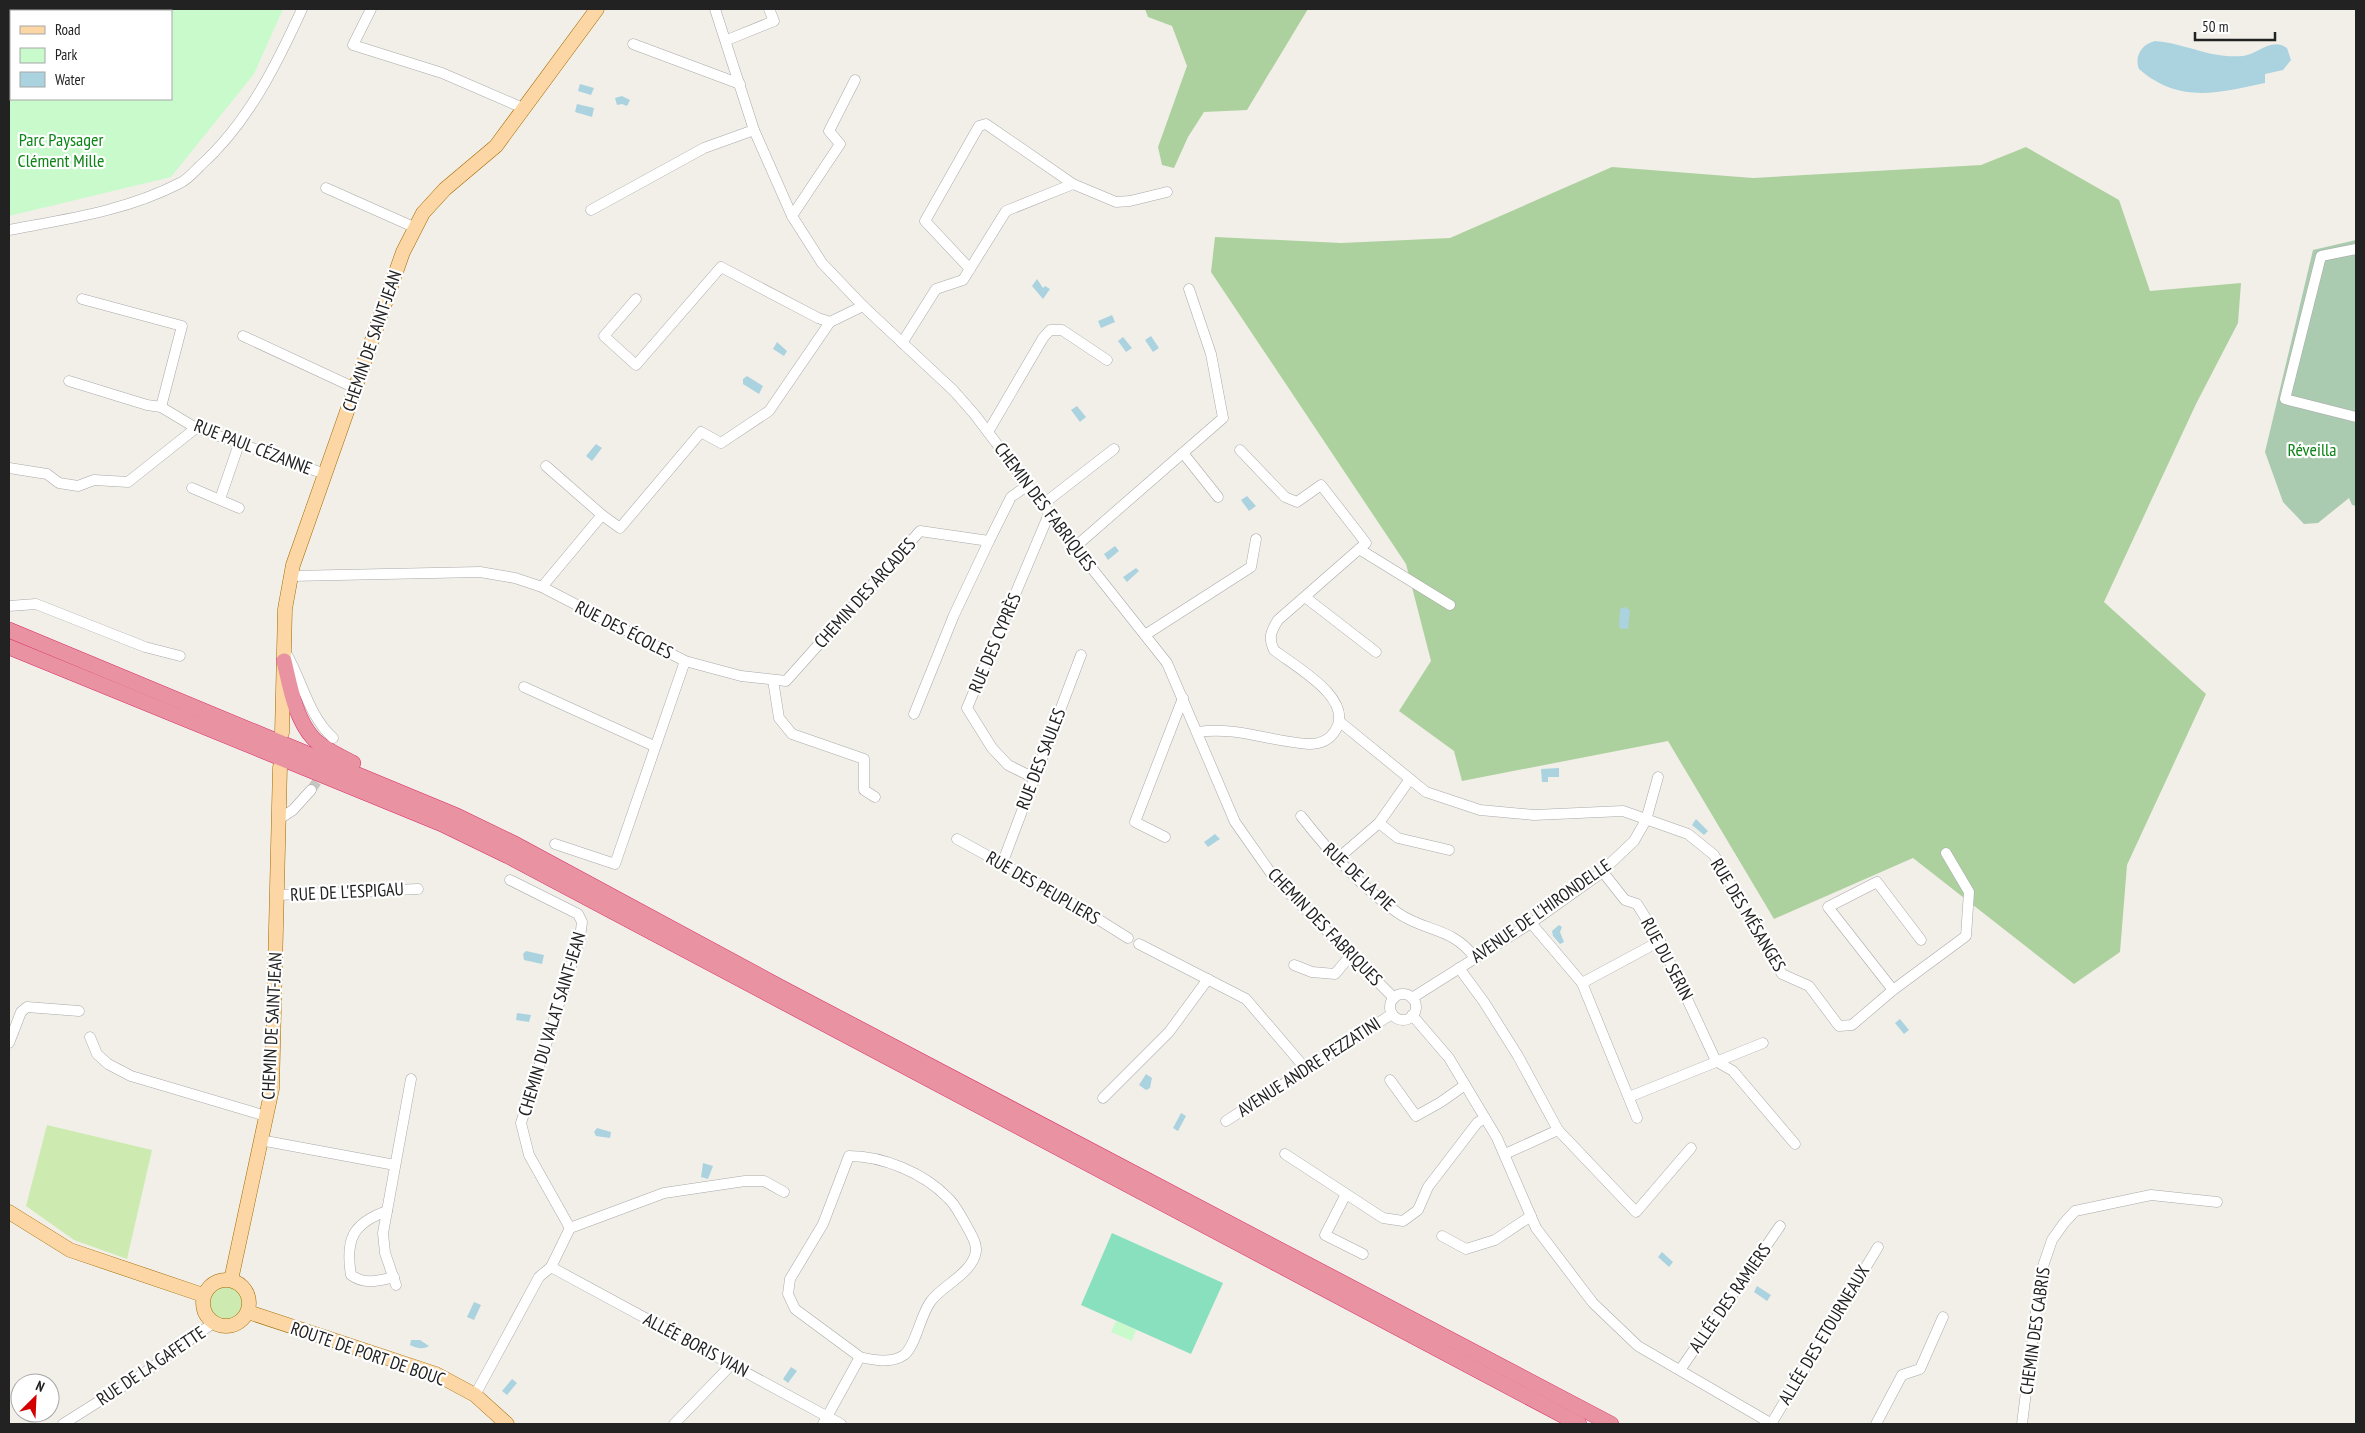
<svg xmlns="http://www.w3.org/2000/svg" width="2365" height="1433" viewBox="0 0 2365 1433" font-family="'PT Sans Narrow',sans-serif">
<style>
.grass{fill:#cdebb0}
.forest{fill:#add19e}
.cemetery{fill:#aacbaf}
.park{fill:#c8facc;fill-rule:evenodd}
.pitch{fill:#88e0be}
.water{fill:#aad3df}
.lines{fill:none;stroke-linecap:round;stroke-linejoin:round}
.minor-tunnel{stroke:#c8c6c1;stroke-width:10;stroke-dasharray:10 5;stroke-linecap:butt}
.minor-casing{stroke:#a9a9a9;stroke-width:11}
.major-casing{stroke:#a06b00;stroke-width:15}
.highway-casing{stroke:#dc2a67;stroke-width:16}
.minor{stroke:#fff;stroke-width:10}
.major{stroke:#fcd6a4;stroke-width:14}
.highway{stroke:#e892a2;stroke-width:15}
.labels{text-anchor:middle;stroke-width:4.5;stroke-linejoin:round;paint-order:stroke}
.park-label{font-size:18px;fill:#0c8416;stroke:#fff}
.street-label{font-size:18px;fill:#222;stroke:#fff}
</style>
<rect width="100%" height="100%" fill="#f2efe9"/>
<g class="grass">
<path d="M47,1125l105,25 -25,109 -53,-19 -48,-34z"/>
<circle cx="225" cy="1303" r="19"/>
</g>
<g class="forest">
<path d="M1145,9h163l-61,101 -43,2 -16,25 -14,31 -12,-3 -4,-18 29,-81 -15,-40 -24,-9z"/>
<path d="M2026,147l93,53 31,91 91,-8 -3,40 -42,81 -92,198 102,92 -79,171 -7,87 -46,32 -161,-126 -139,61 -106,-178 -206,40 -8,-30 -55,-40 32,-50 -25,-97 -195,-292 4,-35 126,6 109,-5 162,-71 141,11 228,-13z"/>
</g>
<path class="cemetery" d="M2356,240v266l-4,-1 -3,-7 -31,25 -14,1 -21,-22 -18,-50 48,-202z"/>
<g class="park">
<path d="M9,9h274l-29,65 -83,103 -162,39zM11,11h160v88h-160z"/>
<path d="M1116,1321l20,9 -4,11 -21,-9z"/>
</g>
<path class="pitch" d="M1112,1233l111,50 -32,71 -110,-49z"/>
<g class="water">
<path d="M2155,41c30,2 55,18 88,15 16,-2 28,-19 44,-8l4,12 -8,10 -18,4v9c-47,10 -86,21 -126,-14 -5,-13 3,-25 16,-28z"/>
<path d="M580,84l14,4 -3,7 -13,-4z"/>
<path d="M622,96l8,4 -3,6 -5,-2 -5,1 -2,-7z"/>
<path d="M577,104l17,4 -2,9 -17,-5z"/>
<path d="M1037,279l6,9 2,-2 5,3 -7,10 -11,-13z"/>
<path d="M1112,315l3,7 -14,6 -3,-7z"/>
<path d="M1151,336l8,12 -6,4 -8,-12z"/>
<path d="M1123,337l9,11 -6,4 -8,-11z"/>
<path d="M777,342l10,9 -3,5 -11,-7z"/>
<path d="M747,376l16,10 -4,8 -16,-10v-5z"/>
<path d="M1077,406l9,11 -6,5 -9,-12z"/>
<path d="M596,444l6,4 -10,13 -6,-5z"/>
<path d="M1247,496l9,10 -7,5 -8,-11z"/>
<path d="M1115,546l4,5 -11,9 -4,-6z"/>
<path d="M1136,568l3,3 -12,11 -4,-5z"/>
<path d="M1626,607l4,4 -2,18 -9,-1 1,-19z"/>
<path d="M1559,768v9h-11v5h-6l-1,-13z"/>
<path d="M1696,819l12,12 -4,4 -12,-10z"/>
<path d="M1215,834l5,5 -12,8 -4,-5z"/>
<path d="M1559,925l3,2 -2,5 4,10 -4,2 -7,-8 -1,-5z"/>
<path d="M526,951l18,4 -2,9 -18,-4 -1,-6z"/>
<path d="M517,1013l14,2 -2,7 -13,-2z"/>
<path d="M1900,1019l9,11 -5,4 -9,-11z"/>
<path d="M1146,1074l6,4 -2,10 -4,2 -7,-5z"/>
<path d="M1181,1113l5,3 -8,15 -5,-3z"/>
<path d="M597,1128l14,4 -1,6 -14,-2 -2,-4z"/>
<path d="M703,1163l10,3 -5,13 -7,-2z"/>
<path d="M1662,1252l11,10 -4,5 -11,-10z"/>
<path d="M1757,1286l14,9 -4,6 -13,-9z"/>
<path d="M474,1302l7,3 -7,15 -7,-3z"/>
<path d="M411,1340h9l9,6c-6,4 -13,2 -19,-1z"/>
<path d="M791,1367l6,4 -9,12 -5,-4z"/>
<path d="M512,1379l5,4 -10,12 -5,-4z"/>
</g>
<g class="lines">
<path class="minor-tunnel" d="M311,790l7,-10 4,-11"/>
<g class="minor-casing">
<g id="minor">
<path d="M371,9l-18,36 89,28 81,35"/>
<path d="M715,9l39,121 38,86 30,47 41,43 91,85 21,24 100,132 92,116 68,159 40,57 119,119"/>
<path d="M727,40l47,-19 -5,-12"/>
<path d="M633,44l107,40"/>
<path d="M326,188l90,40"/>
<path d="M591,210l113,-62 50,-18"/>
<path d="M792,216l48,-72 -11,-13 26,-51"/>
<path d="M9,230c58,-11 117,-19 171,-47 7,-3 14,-11 20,-17 47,-42 76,-100 102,-157"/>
<path d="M2356,249l-35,7 -36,143 71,18"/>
<path d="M970,269l-45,-48 54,-95 7,-2 87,60 43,18 14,-1 37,-9"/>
<path d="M82,299l100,27 -21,81"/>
<path d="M636,299l-32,37 32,29 85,-98 97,51 12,4 33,-16"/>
<path d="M243,336l112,52"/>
<path d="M902,343l34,-54 27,-9 43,-69 67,-27"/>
<path d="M69,381l78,24 14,2 35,21 129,46"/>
<path d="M988,432l55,-94 7,-8h12l45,30"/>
<path d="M1183,453l35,44"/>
<path d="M546,466l56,49"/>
<path d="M9,468l38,6 12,9 19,3 16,-6 34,2 68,-54"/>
<path d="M192,488l47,20"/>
<path d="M220,499l19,-55"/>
<path d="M1042,505l72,-56"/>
<path d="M1075,547l148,-129 -12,-64 -22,-65"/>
<path d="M1359,549l91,56"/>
<path d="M291,576l189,-4 35,6 27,9 143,74 56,15 45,5 134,-150 69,10 22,-44 16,-11"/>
<path d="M542,587l60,-72 18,13 81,-96 20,11 48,-32 61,-89"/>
<path d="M1305,597l71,55"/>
<path d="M9,606l27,-2 109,43 35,9"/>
<path d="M1145,635l106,-68 5,-28"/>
<path d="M286,653c17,29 22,62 47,85"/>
<path d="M773,680l6,38 13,16 72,25v31l11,7"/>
<path d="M524,687l130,59"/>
<path d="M914,714l40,-99 35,-74"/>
<path d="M1340,722l86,70 54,18 54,5 89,-4 65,23 26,21 68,119 27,12 30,40 13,-1 41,-35 73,-54 3,-44 -23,-39"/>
<path d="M1198,732c39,-6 73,10 111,12 11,0 20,-3 26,-13 21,-32 -41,-65 -61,-81 -6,-12 -3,-19 4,-30l88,-77 -45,-58 -24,17 -12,-5 -45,-47"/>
<path d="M1034,778l-26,-13 -16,-17 -25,-40 82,-194"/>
<path d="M1301,816c28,36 59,70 97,97 27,19 55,14 77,45"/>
<path d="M279,819l14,-9 18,-20"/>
<path d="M1379,823l19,15 51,12"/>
<path d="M1165,837l-30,-15 48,-124"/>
<path d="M957,839l104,57 67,42"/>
<path d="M555,844l60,20 70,-203"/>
<path d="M1336,860l43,-37 31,-44"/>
<path d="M1002,864l79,-209"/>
<path d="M1602,871l23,29 12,4 23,37 56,120 17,10 62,73"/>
<path d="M510,880l68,34 4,8 -2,16 -59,185 8,32 41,73"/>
<path d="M277,895l141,-6"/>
<path d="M1531,923l51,60 55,135"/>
<path d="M1139,944l107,55 59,69"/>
<path d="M1294,965l18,7 23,2 15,-18"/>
<path d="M1459,968l25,34 34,54 40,74"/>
<path d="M1582,983l78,-42"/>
<path d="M1893,990l-65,-83 49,-25 44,58"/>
<circle cx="1403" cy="1007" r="13"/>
<path d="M1412,998l119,-75 66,-47 37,-35 12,-21 12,-43"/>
<path d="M1412,1015l37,43 48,80 39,90 57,75 45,43 134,78"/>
<path d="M90,1037l7,17 11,10 23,12 135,40"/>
<path d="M9,1043l12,-31 6,-5 52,4"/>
<path d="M1390,1080l26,36 25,-14 24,-17"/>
<path d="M1629,1097l134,-54"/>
<path d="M1103,1098l66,-66 39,-53"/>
<path d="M1226,1121l166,-107"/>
<path d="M260,1140l135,25"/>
<path d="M1285,1154l98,64 20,3 15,-11 10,-23 49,-64 8,-5"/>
<path d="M1505,1154l53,-24 78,82 55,-64"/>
<path d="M1346,1194l-21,41 38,19"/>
<path d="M387,1211c-34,12 -42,28 -36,64 14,10 27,6 43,2"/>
<path d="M1442,1236l24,13 29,-9 36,-24"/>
<path d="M551,1267l19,-39 94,-35 81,-12h19l20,11"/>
<path d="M396,1285l-11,-32 -2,-20 28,-154"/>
<path d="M1680,1370l100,-144"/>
<path d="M475,1395l64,-118 12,-10 290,157"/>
<path d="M63,1424l81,-51 69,-50"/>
<path d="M674,1424l58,-60"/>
<path d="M823,1424l37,-67 -65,-48 -7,-15 2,-15 33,-55 26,-68c34,0 75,17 99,42 7,6 12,17 17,25 4,8 12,19 11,28 -3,22 -33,34 -45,50 -11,14 -15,45 -27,54 -13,9 -31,5 -44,2"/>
<path d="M1771,1424l107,-177"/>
<path d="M1876,1424l26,-49 18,-6 23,-52"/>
<path d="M2022,1424l19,-152 11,-32 12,-17 11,-12 76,-16 66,7"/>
</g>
</g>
<g class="major-casing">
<g id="major">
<path d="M282,733l3,-124 8,-44 110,-313 20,-39 22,-24 51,-43 101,-137"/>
<path d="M9,1212l61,38 133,45"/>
<circle cx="226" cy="1303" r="23"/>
<path d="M231,1280l41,-191 8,-322"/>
<path d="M248,1312l188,62 39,21 32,29"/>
</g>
</g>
<g class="highway-casing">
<g id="highway">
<path d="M9,630l448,186 58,28 265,143 831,437"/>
<path d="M9,647l433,177 66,32 1071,568"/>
<path d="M284,661c6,25 11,57 29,77 10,11 27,18 40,25"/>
</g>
</g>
<use href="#minor" class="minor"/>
<use href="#major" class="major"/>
<use href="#highway" class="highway"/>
</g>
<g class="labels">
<g class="park-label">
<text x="61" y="146">Parc Paysager<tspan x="61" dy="21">Clément Mille</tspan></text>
<text x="2312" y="456">Réveilla</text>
</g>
<g class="street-label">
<text transform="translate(372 341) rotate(-71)" y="6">CHEMIN DE SAINT-JEAN</text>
<text transform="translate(253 447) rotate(21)" y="6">RUE PAUL CÉZANNE</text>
<text transform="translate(1045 507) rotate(53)" y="6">CHEMIN DES FABRIQUES</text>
<text transform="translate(865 593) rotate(-48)" y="6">CHEMIN DES ARCADES</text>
<text transform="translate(624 630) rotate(27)" y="6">RUE DES ÉCOLES</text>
<text transform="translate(995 643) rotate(-67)" y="6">RUE DES CYPRÈS</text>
<text transform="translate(1041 759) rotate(-69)" y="6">RUE DES SAULES</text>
<text transform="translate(1359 877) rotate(43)" y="6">RUE DE LA PIE</text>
<text transform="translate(1043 888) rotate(30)" y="6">RUE DES PEUPLIERS</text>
<text transform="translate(347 892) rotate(-3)" y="6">RUE DE L'ESPIGAU</text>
<text transform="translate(1541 911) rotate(-35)" y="6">AVENUE DE L'HIRONDELLE</text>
<text transform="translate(1748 915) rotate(59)" y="6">RUE DES MÉSANGES</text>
<text transform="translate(1325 927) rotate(46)" y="6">CHEMIN DES FABRIQUES</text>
<text transform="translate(1667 959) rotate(62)" y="6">RUE DU SERIN</text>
<text transform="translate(552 1024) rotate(-73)" y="6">CHEMIN DU VALAT SAINT-JEAN</text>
<text transform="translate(272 1026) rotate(-87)" y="6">CHEMIN DE SAINT-JEAN</text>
<text transform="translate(1309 1067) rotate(-33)" y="6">AVENUE ANDRE PEZZATINI</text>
<text transform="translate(1730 1298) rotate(-55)" y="6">ALLÉE DES RAMIERS</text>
<text transform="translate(2035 1331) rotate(-82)" y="6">CHEMIN DES CABRIS</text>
<text transform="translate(1824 1335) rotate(-59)" y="6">ALLÉE DES ETOURNEAUX</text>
<text transform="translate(696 1345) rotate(28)" y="6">ALLÉE BORIS VIAN</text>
<text transform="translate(368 1354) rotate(19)" y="6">ROUTE DE PORT DE BOUC</text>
<text transform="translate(151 1366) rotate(-34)" y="6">RUE DE LA GAFETTE</text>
</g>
</g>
<rect width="2365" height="1433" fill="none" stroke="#222222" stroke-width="20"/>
<rect x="10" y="10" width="162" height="90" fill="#ffffff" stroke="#a7a7a7"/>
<rect x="20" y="26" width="25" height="8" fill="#fcd6a4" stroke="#a7a7a7"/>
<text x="55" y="35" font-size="15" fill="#222222">Road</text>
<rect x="20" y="48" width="25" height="15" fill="#c8facc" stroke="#a7a7a7"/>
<text x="55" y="60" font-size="15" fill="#222222">Park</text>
<rect x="20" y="72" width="25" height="15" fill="#aad3df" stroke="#a7a7a7"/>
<text x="55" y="85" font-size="15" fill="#222222">Water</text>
<g transform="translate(35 1398) rotate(24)"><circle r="24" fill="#ffffff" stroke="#a7a7a7"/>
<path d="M0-4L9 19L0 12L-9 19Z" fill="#d40000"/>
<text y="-8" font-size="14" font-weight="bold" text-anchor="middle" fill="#222222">N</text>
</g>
<path d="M2195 32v8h80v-8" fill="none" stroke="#222222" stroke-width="2.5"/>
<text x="2202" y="32" font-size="15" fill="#222222" stroke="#ffffff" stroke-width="4" paint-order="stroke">50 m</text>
</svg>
